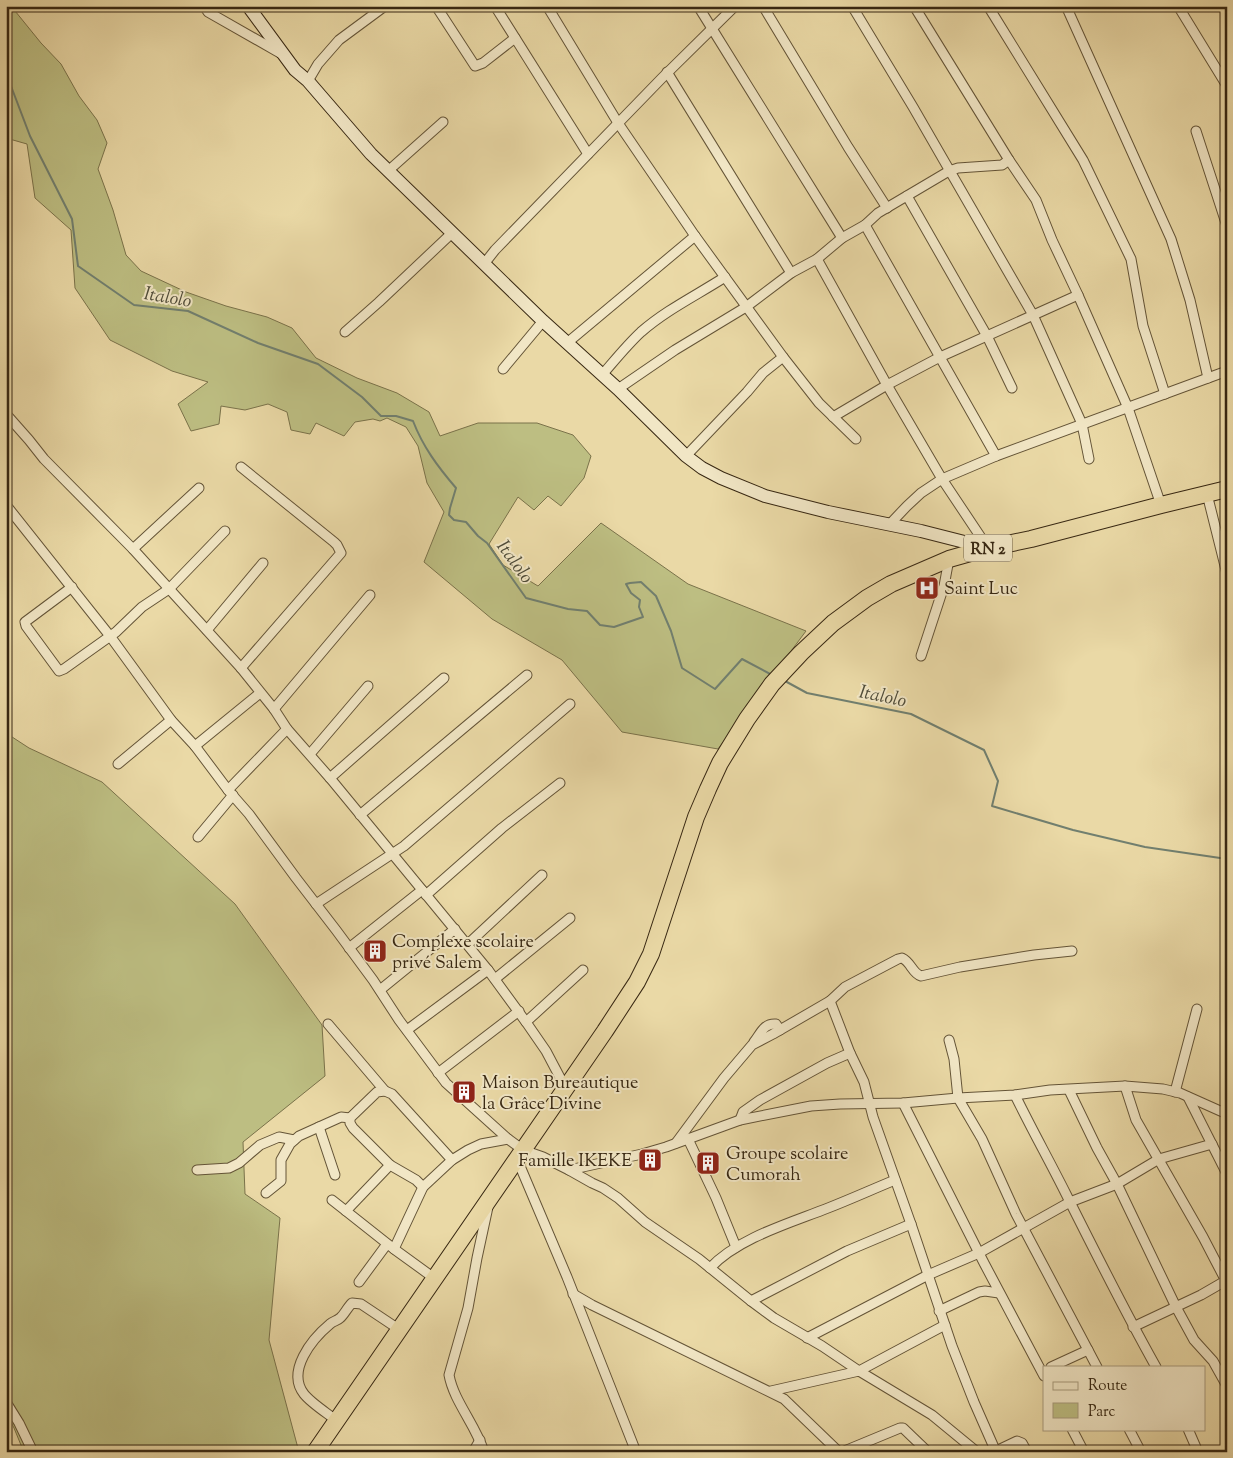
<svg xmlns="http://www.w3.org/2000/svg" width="1233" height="1458" viewBox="0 0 1233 1458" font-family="'Sorts Mill Goudy',serif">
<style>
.green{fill:#bdbe82;stroke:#7a724a}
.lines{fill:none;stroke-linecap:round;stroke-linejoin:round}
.stream{stroke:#717f6f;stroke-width:2}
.street-casing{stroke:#645437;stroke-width:11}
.secondary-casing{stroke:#372712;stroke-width:14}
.highway-casing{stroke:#372712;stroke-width:18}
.street{stroke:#f1e6c5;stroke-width:9}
.secondary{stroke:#f1e6c5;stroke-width:12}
.highway{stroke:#ead9a6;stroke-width:16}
.labels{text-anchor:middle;stroke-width:4;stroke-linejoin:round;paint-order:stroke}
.shield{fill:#f1e6c5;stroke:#6f6048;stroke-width:1}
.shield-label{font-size:16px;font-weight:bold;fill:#372712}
.poi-label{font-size:18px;fill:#372712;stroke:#f1e6c5;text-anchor:start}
.water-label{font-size:19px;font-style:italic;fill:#4f4c39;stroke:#f1e6c5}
</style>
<rect width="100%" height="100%" fill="#ead9a6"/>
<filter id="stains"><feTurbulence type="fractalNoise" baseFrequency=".004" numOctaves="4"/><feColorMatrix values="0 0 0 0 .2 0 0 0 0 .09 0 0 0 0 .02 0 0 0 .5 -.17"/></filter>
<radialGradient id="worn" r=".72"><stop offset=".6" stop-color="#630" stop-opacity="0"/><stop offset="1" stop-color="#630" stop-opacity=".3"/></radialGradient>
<g class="green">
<path d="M6,6h5l30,37 20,21 18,32 18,24 10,23 -9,26 15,41 13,45 15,16 45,21 40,14 41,11 25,11 24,30 41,20 40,15 32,19 11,24 38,-13h59l36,12 18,21 -7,22 -23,28 -13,-10 -14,14 -16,-13 -29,47 14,21 35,21 63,-63 87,61 118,47 -88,118 -96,-17 -60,-72 -70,-41 -68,-57 20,-50 -17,-29 -9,-37 -12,-19 -19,-9 -7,3 -7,-2 -18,3 -11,14 -28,-13 -6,11 -19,-4 -4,-18 -19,-8 -23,6 -24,-4 -2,18 -28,7 -13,-27 30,-22 -36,-11 -62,-31 -35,-52 -4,-58 -36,-32 -8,-54 -21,-6z"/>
<path d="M6,733l23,15 73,34 133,122 87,121 3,51 -82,66 2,52 35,24 -11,122 30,112h-277l1,-2 -9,-22 -8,-15z"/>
</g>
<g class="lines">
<g class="stream">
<path d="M6,73l24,63 42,83 6,47 56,39 54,6 70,32 60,21 44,33 19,19h15l17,5c10,26 25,46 43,67l-6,20 -1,7 5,5 12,2 12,14 9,7 39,55 42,11 19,2 13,14 14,2 29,-10 -4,-10 1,-7 -9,-7 -5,-9 4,-1 11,-1 15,14 15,35 11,37 33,21 27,-30 30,16"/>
<path d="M785,681l22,12 104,21 73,36 14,31 -6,25 81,24 72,17 82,12"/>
</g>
<g class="street-casing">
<g id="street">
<path d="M204,6l4,6 72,41"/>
<path d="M436,6l39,60 8,-3 32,-25"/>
<path d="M495,6l93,148"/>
<path d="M547,6l71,117 77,113 88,121 36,46 37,36"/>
<path d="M698,6l144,232"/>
<path d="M763,6l85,141 39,61"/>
<path d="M852,6l61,101 120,208 49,109 7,35"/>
<path d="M914,6l95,154 27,40 16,40 26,55 50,113 33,97"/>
<path d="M988,6l95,154 48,99 12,67 22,68"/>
<path d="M1066,6l105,233 19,61 18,78"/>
<path d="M1178,6l49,80"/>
<path d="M667,72l124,201"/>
<path d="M308,81l10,-17 21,-24 46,-34"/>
<path d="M1196,131l31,95"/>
<path d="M388,171l55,-49"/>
<path d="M907,196l80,140 25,52"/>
<path d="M865,225l131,231"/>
<path d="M817,259l70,126 55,94 46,69"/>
<path d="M484,264l11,-14 167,-172 73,-72"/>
<path d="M345,332l34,-30 73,-69"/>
<path d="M567,343l128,-107"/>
<path d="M503,369l40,-48"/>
<path d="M602,375c13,-15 25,-30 39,-43 25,-22 56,-37 84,-55"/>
<path d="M618,389l57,-39 71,-43 45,-34 26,-14 25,-21 23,-13 13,-12 71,-42 9,-3 44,-3 7,-5"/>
<path d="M6,414l23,26 15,19 89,90 108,119 33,41 13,20 43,49 158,192 38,52 20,29 19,36"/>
<path d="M833,417l54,-32 53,-28 138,-62"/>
<path d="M686,456l61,-64 16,-19 20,-16"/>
<path d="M1207,494l20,80"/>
<path d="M6,505l104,131 61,84 24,26 33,44 21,24 47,64 40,52 37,50 26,40 47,63 62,56 15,11 20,7 26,13 73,-16 24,-7 74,-27 71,-14 29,-2 63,-1 55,-5 57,-3 35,-5 75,-4 38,3 17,4 47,21"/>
<path d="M889,525l18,-19 14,-13 21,-14 54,-23 231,-85"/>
<path d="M133,549l66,-61"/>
<path d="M72,587l-47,35 1,4 33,45 5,-2 52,-37 26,-25 27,-18 56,-58"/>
<path d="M207,630l56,-67"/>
<path d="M921,656l23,-70 5,-27"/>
<path d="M241,668l100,-115 -4,-8 -3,-3 -93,-75"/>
<path d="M274,709l96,-114"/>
<path d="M195,746l65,-53"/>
<path d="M310,754l58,-68"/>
<path d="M118,764l53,-44"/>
<path d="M330,778l114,-100"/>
<path d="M228,790l59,-61"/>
<path d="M360,815l167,-140"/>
<path d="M198,837l35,-42"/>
<path d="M426,895l76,-67 58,-45"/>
<path d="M316,904l88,-58 166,-142"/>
<path d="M468,944l74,-69"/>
<path d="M349,948l73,-58"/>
<path d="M495,979l75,-61"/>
<path d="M380,990l75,-61"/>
<path d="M830,1001l20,52 14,29 9,35 38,107 41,122 22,56 22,50"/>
<path d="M526,1022l57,-52"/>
<path d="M328,1024l57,67"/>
<path d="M407,1030l81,-60"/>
<path d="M949,1040l5,19 4,39 24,41 34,75 81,153"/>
<path d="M754,1042c7,-9 10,-19 22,-18l4,6"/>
<path d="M438,1073l81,-62"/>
<path d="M1125,1086l11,34 67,117 24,46"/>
<path d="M1069,1090l28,58 20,36 59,123 18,33 19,21 14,25"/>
<path d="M1175,1092l22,-83"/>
<path d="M1015,1095c16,33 34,65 51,99 29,58 58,116 90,173"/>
<path d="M1188,1097l39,77"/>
<path d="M903,1103l81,160 60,113"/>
<path d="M740,1120l3,-8 17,-12 67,-37 23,-10"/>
<path d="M319,1127l16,48"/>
<path d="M688,1139l28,59 20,49"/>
<path d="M676,1143l48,-65 28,-33 21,-11 57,-33 15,-14 53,-28 4,-1c9,4 10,15 19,18l39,-9 74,-12 38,-4"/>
<path d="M517,1159l50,118 69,175"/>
<path d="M390,1165l-37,-37 -3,-5v-5l27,-26 8,-1 7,3 60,66"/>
<path d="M197,1170l32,-2 10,-5 21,-18 19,-8 15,3"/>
<path d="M569,1170l23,13 11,5 15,10 27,24 54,37 52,42 23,17 48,28 37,25 86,-46"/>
<path d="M266,1193l15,-12v-21l9,-16 9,-8 42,-19 9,1"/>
<path d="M332,1200l14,11 44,-46 26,15 7,7"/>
<path d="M346,1211l48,38 40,29"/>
<path d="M394,1249l29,-62 29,-27 16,-10 13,-6 27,-5"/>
<path d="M710,1268c28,-30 80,-45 118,-60 23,-9 45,-19 67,-28"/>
<path d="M359,1282l28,-38"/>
<path d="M573,1294l19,11 192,94 55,53"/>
<path d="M751,1301l96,-50 64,-27"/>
<path d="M939,1311l40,-19 6,-1 14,2"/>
<path d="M1133,1327l68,-32 26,-15"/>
<path d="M807,1338l121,-63 51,-22 91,-51 47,-18 42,-25 53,-15"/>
<path d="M1051,1367l37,-17"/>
<path d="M771,1391l88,-20 73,44 45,37"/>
<path d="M6,1402l13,21 14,29"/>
<path d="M337,1421c-10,-8 -26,-18 -33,-27 -18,-23 8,-55 26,-70 3,-3 7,-3 10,-6 4,-3 7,-10 12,-15l9,1 39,26"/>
<path d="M1072,1429l12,23"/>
<path d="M1129,1429l12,23"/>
<path d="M1188,1429l10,23"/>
<path d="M996,1451l21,-10 5,2 5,9"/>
<path d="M473,1452l7,-12"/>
<path d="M484,1452c-8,-27 -30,-50 -35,-77l19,-67 9,-50 11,-51"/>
<path d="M842,1452l58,-24h3l25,24"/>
</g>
</g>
<g class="secondary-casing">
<path id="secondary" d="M248,6l47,64 13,11 63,73 172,167 75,68 68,67 16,12 19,10 44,18 63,16 93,19 67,17"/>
</g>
<g class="highway-casing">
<path id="highway" d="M315,1452l290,-421 32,-49 14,-28 45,-137 12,-28 12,-26 27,-44 25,-35 29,-31 32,-30 34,-25 24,-14 58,-25 39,-11 43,-9 130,-34 66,-16"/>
</g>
<use href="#street" class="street"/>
<use href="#secondary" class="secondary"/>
<use href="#highway" class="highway"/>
</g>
<defs>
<g id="hospital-square" transform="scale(1.25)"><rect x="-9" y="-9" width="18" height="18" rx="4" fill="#8f2418" stroke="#f1e6c5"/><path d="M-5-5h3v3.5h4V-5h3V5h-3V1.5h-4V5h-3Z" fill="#fff"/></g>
<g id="building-square" transform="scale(1.25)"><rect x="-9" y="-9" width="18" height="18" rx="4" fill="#8f2418" stroke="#f1e6c5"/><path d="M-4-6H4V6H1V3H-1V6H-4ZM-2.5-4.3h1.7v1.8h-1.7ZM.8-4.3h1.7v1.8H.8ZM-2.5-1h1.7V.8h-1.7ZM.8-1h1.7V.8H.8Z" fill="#fff"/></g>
</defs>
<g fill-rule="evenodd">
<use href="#hospital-square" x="927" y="588"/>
<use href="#building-square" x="375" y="951"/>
<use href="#building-square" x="464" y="1092"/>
<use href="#building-square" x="650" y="1160"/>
<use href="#building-square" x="708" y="1163"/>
</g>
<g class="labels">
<rect class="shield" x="964" y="534.5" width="48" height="27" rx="4"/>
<g class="shield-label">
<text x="988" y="554">RN 2</text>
</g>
<g class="poi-label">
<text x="944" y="594">Saint Luc</text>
<text x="392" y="947">Complexe scolaire<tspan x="392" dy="21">privé Salem</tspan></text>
<text x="482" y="1088">Maison Bureautique<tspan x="482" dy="21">la Grâce Divine</tspan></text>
<text x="726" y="1159">Groupe scolaire<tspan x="726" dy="21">Cumorah</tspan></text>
<text x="632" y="1166" text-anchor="end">Famille IKEKE</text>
</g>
<g class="water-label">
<text transform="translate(168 296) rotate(10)" y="7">Italolo</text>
<text transform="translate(516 561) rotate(54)" y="7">Italolo</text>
<text transform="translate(883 695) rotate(12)" y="7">Italolo</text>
</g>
</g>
<rect width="1233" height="1458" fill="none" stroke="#ead9a6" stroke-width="25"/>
<rect x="8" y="8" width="1218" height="1443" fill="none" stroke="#372712" stroke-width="2.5"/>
<rect x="12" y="12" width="1208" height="1433" fill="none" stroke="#372712"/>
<rect x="1043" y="1366" width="162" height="65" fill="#f1e6c5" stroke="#a79a7d"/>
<rect x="1053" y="1382" width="25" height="8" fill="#f1e6c5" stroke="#a79a7d"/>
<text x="1088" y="1390" font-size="15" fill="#372712">Route</text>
<rect x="1053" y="1403" width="25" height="15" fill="#bdbe82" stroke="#a79a7d"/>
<text x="1088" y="1416" font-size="15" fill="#372712">Parc</text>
<rect width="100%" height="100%" filter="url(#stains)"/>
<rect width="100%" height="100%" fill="url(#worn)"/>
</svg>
